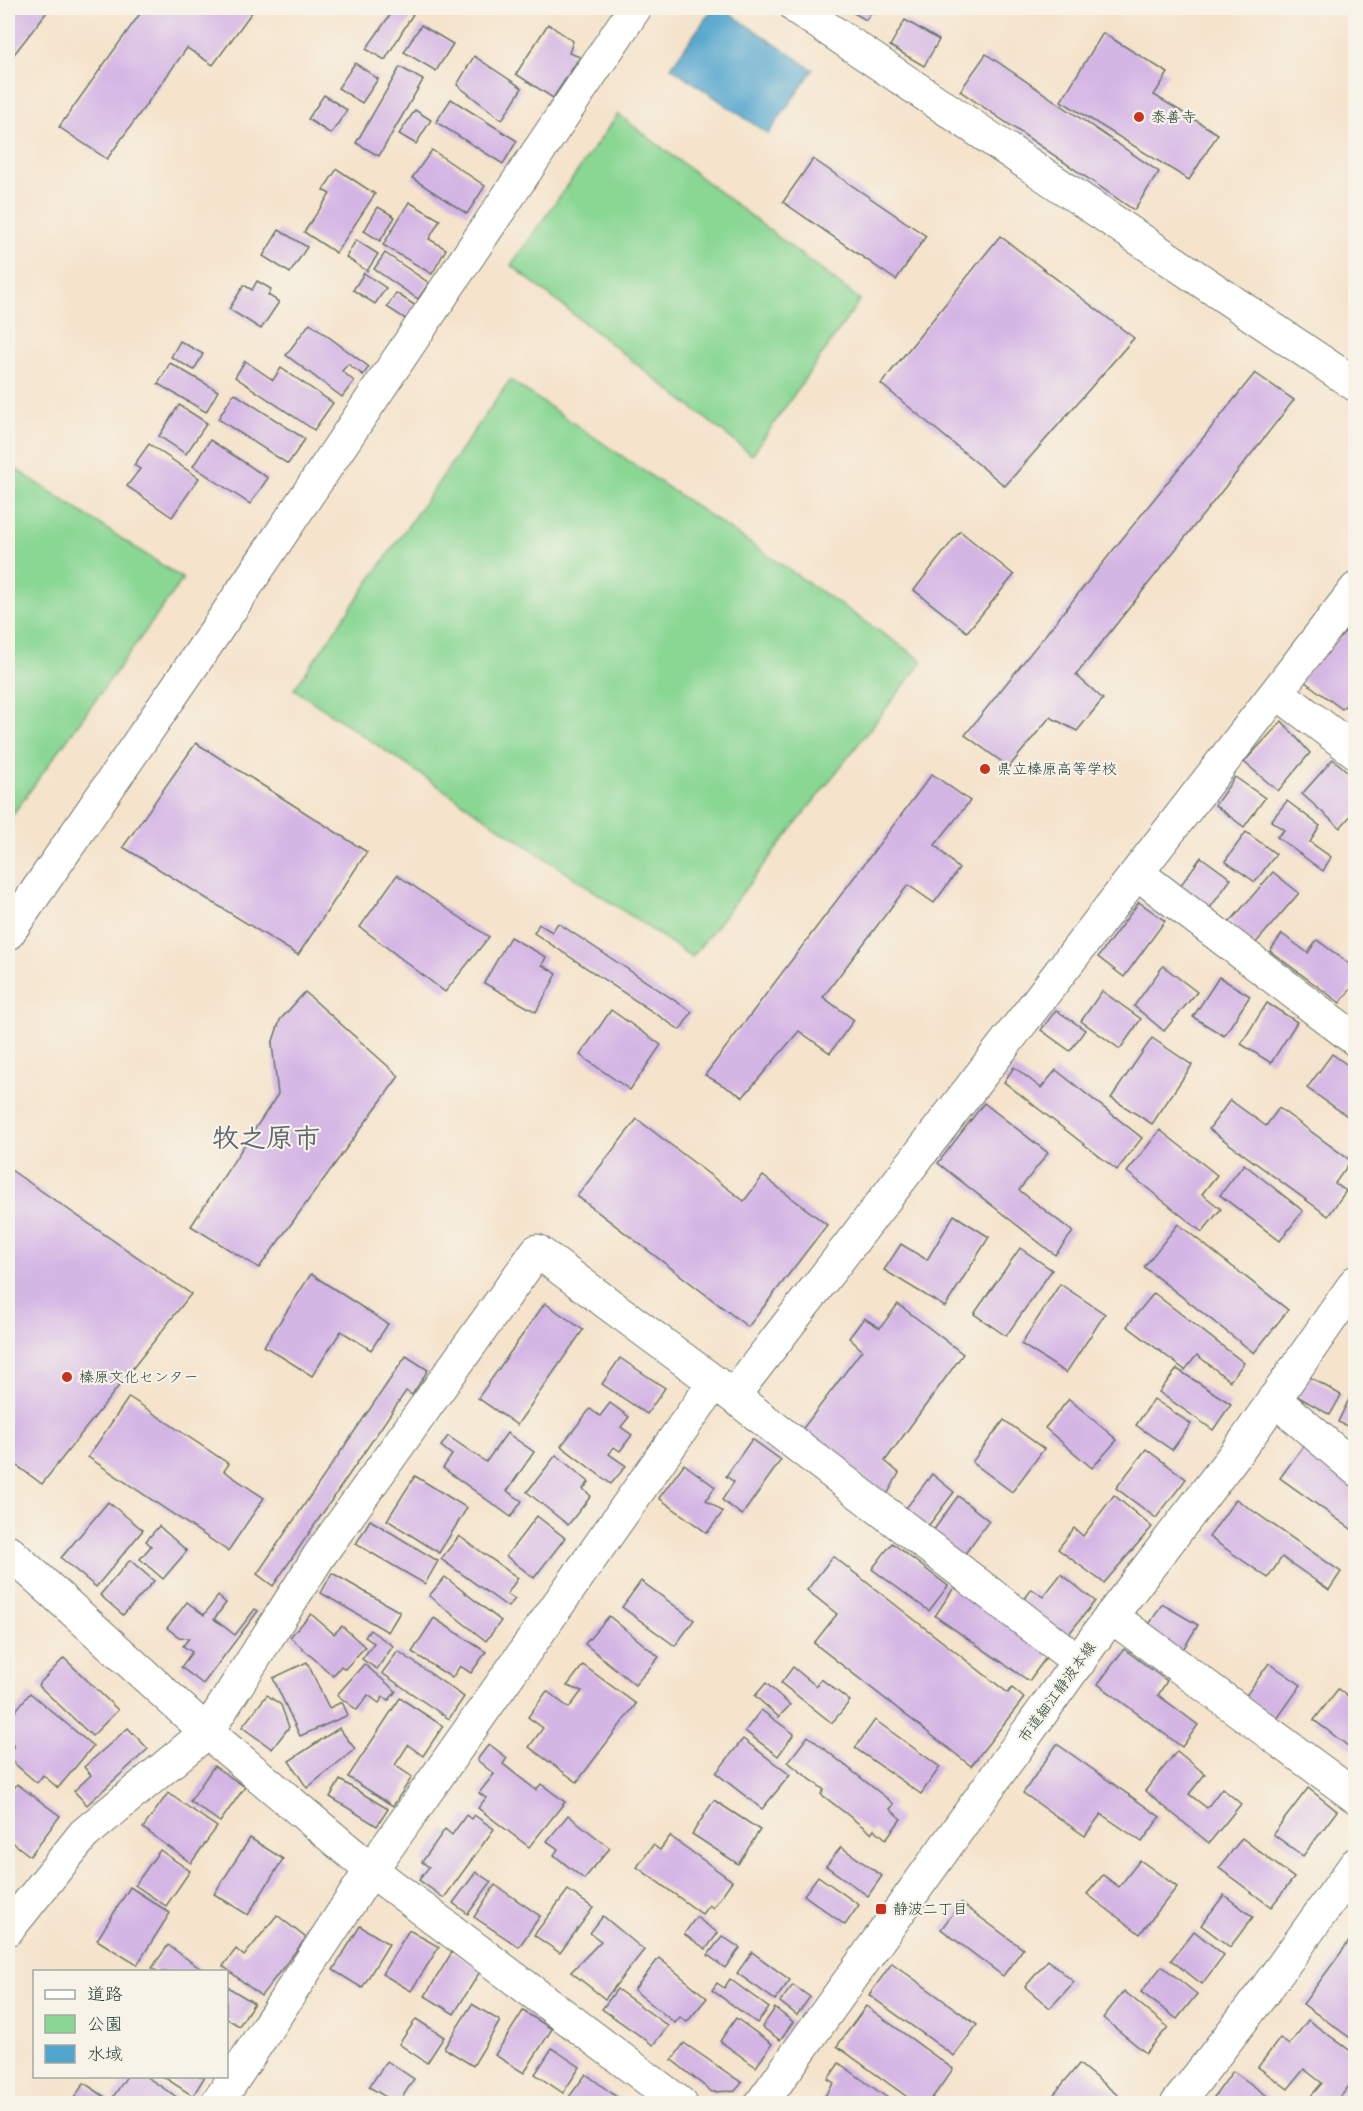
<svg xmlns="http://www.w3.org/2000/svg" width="1363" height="2111" viewBox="0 0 1363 2111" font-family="Mali,'Klee One',sans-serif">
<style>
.green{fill:#8ad794;stroke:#548a64;stroke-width:1.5}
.water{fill:#52a6ce;stroke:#387281;stroke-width:1.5}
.building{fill:#d4b6e5}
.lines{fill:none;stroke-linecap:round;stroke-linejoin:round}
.minor-casing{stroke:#6a7769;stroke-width:35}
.minor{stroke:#fff;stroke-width:33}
.poi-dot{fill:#c8321e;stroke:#f7f3e8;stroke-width:2}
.labels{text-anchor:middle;stroke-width:4.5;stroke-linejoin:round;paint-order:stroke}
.poi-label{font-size:15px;fill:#1f3d34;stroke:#f7f3e8;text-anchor:start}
.street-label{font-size:15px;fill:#1f3d34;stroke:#f7f3e8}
.town-label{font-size:27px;font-weight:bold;fill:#5e6772;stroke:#f7f3e8}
</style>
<rect width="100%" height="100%" fill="#f7f3e8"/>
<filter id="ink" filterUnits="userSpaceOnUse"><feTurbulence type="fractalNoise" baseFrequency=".0167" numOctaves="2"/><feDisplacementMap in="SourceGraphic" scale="12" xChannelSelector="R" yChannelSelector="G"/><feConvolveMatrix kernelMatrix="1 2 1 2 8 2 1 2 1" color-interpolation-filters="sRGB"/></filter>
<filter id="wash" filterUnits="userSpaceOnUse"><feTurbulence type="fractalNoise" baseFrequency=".008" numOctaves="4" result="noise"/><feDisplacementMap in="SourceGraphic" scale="24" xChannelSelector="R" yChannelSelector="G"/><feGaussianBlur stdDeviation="1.35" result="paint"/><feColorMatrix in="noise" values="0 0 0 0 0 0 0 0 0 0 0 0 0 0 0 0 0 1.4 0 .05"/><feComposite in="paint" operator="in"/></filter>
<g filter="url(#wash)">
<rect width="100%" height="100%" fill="#f5e3cb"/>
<g class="green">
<path d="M618,114l242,186 -108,155 -241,-190z"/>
<path d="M510,380l413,281 -231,296 -398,-268z"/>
<path d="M8,464l175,115 -175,242z"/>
</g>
<path class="water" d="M713,8h9l91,62 -45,64 -97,-67z"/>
<g id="blocks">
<g class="building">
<path d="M8,8h42l-42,54z"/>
<path d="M144,8h111l-42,57 -26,-17 -80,111 -48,-32z"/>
<path d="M395,8h8l10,6 -28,46 -19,-11z"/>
<path d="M845,8h29l-8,12z"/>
<path d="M905,20l34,20 -15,26 -34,-20z"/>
<path d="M548,24l25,17 -4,12 11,4 -27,41 -37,-24z"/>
<path d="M421,25l32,19 -17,27 -32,-19z"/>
<path d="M1103,33l65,40 -14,22 64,39 -29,46 -128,-79z"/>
<path d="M986,54l173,118 -25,38 -174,-119z"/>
<path d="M474,56l48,32 -20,32 -45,-35z"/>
<path d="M355,63l23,16 -16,24 -24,-15z"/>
<path d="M400,67l23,13 -44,76 -23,-13z"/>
<path d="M324,95l23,15 -16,24 -23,-15z"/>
<path d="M451,99l66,42 -14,23 -67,-42z"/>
<path d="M415,110l16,10 -15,24 -17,-10z"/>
<path d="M432,150l53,36 -18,28 -55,-36z"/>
<path d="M813,159l113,77 -30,44 -113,-78z"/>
<path d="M337,169l38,25 -39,59 -32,-21 26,-38 -7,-4z"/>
<path d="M409,202l31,18 -11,19 17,10 -14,25 -49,-29z"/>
<path d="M378,207l17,10 -15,24 -16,-10z"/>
<path d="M279,230l28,17 -17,26 -27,-17z"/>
<path d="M1000,236l134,102 -129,148 -124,-102z"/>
<path d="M356,240l22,14 -11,17 -21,-14z"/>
<path d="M385,253l44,30 -11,16 -44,-30z"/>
<path d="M364,273l22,15 -11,16 -22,-14z"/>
<path d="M257,281l14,8 -3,6 11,7 -18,27 -32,-20 15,-24 8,5z"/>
<path d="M396,293l20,13 -9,14 -20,-13z"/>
<path d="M310,323l59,44 -6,8 -15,-11 -6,7 12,10 -12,16 -56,-42z"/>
<path d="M180,341l23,13 -9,16 -23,-13z"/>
<path d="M245,361l28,19 8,-12 52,35 -19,27 -79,-53z"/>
<path d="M170,363l48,28 -12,21 -48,-28z"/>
<path d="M1255,373l39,27 -218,275 27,24 -26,32 -27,-14 -41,50 -44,-32z"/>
<path d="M234,393l71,46 -17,25 -70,-45z"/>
<path d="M179,405l28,18 -21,31 -27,-18z"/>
<path d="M210,440l58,38 -18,26 -57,-38z"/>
<path d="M149,444l50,34 -27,39 -45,-31 13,-17 -6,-4z"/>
<path d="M960,531l54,44 -47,57 -53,-42z"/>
<path d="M1352,625l4,2v65l-14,17 -41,-30z"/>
<path d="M1282,721l28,32 -32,38 -34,-29z"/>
<path d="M196,743l171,109 -69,103 -175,-108z"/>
<path d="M1333,759l23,20v39l-4,-4 -12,14 -38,-34z"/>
<path d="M932,774l38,27 -35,44 24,24 -25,34 -26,-18 -85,112 31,23 -24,33 -31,-22 -56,66 -38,-22z"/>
<path d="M1235,777l30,21 -21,29 -29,-22z"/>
<path d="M1287,801l33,25 -10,16 21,15 -8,14 -46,-34 7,-7 -13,-9z"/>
<path d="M1246,832l30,22 -21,28 -30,-21z"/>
<path d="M1201,857l30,22 -21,29 -30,-22z"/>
<path d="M1273,872l26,21 -45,52 -25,-22z"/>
<path d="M397,875l92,62 -44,55 -85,-65z"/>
<path d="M1139,902l26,19 -41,56 -26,-20z"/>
<path d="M558,923l134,89 -12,18 -146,-97 5,-9 13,8z"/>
<path d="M1282,934l26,19 9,-13 39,29v13l-16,21 -70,-52z"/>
<path d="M510,937l36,20 -4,8 15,9 -21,38 -52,-29z"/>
<path d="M1163,966l34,26 -33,39 -30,-25z"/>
<path d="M1219,977l31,19 -26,40 -31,-19z"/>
<path d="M1102,991l39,28 -21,30 -39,-28z"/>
<path d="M305,992l94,84 -140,192 -68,-42 87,-132 -6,-50 8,-24z"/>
<path d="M1267,1003l30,19 -26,41 -30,-19z"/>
<path d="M611,1010l50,35 -31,45 -50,-35z"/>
<path d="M1056,1010l29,20 -15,21 -29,-21z"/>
<path d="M1152,1038l40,27 -40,59 -41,-26z"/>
<path d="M1332,1054l24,17v51l-49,-34z"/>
<path d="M1014,1067l27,21 15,-18 86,68 -25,32 -113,-88z"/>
<path d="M1230,1100l36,26 13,-18 72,53 -16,22 11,8 -18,25 -119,-87z"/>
<path d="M984,1103l64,50 -29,37 54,42 -18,23 -117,-92z"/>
<path d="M637,1119l107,82 19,-25 64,49 -79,102 -171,-131z"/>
<path d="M1160,1130l57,45 -15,19 19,15 -19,23 -75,-60z"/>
<path d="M1244,1164l59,47 -23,30 -60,-46z"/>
<path d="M8,1168l183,126 -149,190 -34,-25z"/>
<path d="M954,1215l35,22 -44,70 -61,-37 17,-26 26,16z"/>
<path d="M1178,1224l110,86 -34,43 -110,-86z"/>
<path d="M1020,1248l32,22 -46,66 -32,-22z"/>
<path d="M311,1274l77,50 -17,26 -30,-19 -29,45 -48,-30z"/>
<path d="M1060,1284l45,30 -39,59 -45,-29z"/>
<path d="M1154,1293l90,70 -14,18 -33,-26 -12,15 -58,-44z"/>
<path d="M545,1303l38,27 -66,95 -39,-27z"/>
<path d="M898,1304l65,50 -78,107 14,12 -12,22 -86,-64 61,-81 -13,-12 15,-20 16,10z"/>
<path d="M406,1356l22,14 -16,25 -6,-4 -133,195 -16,-12z"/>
<path d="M620,1358l45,30 -18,26 -45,-30z"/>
<path d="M1177,1369l54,35 -18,26 -54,-38z"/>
<path d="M1308,1376l33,19 -11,20 -33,-19z"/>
<path d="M1353,1391l3,1v38l-18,-8z"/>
<path d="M129,1397l100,67 -5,7 40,27 -36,53 -140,-94z"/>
<path d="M1069,1399l48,41 -25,28 -47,-40z"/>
<path d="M1154,1399l37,25 -19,26 -36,-25z"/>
<path d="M610,1403l19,14 -8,10 11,8 -12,16 -6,-4 -5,7 17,12 -15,18 -50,-38 29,-37 10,7z"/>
<path d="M1004,1420l40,29 -32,43 -40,-30z"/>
<path d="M507,1433l27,19 -27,39 15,10 -11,16 -68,-49 9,-13 -11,-9 7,-10 38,26z"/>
<path d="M752,1439l29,21 -39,55 -20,-15 12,-18 -8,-6z"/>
<path d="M1304,1445l52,37 -2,49 -74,-53z"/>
<path d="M1146,1449l40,30 -30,39 -40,-30z"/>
<path d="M556,1455l33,27 -6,7 8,7 -23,29 -41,-33z"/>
<path d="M684,1464l31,23 -9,13 17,12 -16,21 -48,-35z"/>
<path d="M932,1474l22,18 -28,37 -23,-17z"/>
<path d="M415,1476l52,32 -28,45 -52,-33z"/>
<path d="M1114,1495l38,32 -48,56 -46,-34 16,-21 9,8z"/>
<path d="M958,1496l31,25 -28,38 -28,-28z"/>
<path d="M1236,1499l105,73 -12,18 -47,-33 -14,21 -59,-41z"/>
<path d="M108,1502l35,28 -47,57 -35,-29z"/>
<path d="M537,1516l28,22 -31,40 -28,-22z"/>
<path d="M370,1520l68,41 -13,23 -69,-40z"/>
<path d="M159,1526l28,25 -24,28 -23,-20 11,-13 -5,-5z"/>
<path d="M459,1536l59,42 -11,16 8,5 -7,8 -67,-48z"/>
<path d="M892,1543l56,43 -19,25 -57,-42z"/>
<path d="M833,1556l175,137 4,-5 12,10 -53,68 -157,-123 23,-29 -30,-24z"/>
<path d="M130,1560l24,21 -31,34 -23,-20z"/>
<path d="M332,1573l68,39 -12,20 -67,-39z"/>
<path d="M1061,1574l34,27 -31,39 -45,-34 13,-17 11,8z"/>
<path d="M445,1577l56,44 -15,20 -57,-45z"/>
<path d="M641,1581l53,39 -19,26 -53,-39z"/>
<path d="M955,1586l95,66 -21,29 -94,-65z"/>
<path d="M218,1596l8,7 -12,16 21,16 20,-26 3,2 -55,73 -22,-17 11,-15 -9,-6 6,-8 -10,-1 -12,-9 20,-26 17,13z"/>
<path d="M1162,1604l36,21 -17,28 -36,-22z"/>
<path d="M311,1614l23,20 8,-8 23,21 -20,22 -4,-3 -8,10 -43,-39z"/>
<path d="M609,1616l50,41 -24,28 -50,-41z"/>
<path d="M434,1618l52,34 -15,21 -11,-7 -8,12 -40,-26z"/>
<path d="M370,1630l23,16 -16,23 -15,-10 12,-16 -9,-6z"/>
<path d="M1124,1649l43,32 -9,14 40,30 -16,22 -84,-63z"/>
<path d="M398,1651l66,46 -15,22 -67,-46z"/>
<path d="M64,1658l54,52 -26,26 -54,-51z"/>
<path d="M307,1662l22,46 13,-6 6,13 -48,21 -27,-58z"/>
<path d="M1269,1663l32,22 -24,34 -32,-22z"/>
<path d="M364,1664l32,27 -7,9 -6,-3 -4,6 -11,-8 -11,15 -20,-15z"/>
<path d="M583,1665l53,39 -59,78 -48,-35 14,-19 -15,-11 19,-26 22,17 13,-17 -15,-5z"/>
<path d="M793,1667l23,19 5,-7 29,22 -18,22 -51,-40z"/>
<path d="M766,1683l24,22 -11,12 -24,-21z"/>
<path d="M1338,1689l18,14v49l-42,-32z"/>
<path d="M30,1693l63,53 -35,42 -15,-13 -6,8 -29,-25 6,-12 -6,-6v-20z"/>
<path d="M267,1695l14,10 8,22 -17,22 -30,-22z"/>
<path d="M400,1698l43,28 -20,30 -15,-11 -13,20 17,12 -19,29 -45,-29z"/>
<path d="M761,1710l33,24 -16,22 -33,-25z"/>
<path d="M875,1720l65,47 -19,27 -66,-46z"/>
<path d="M128,1728l20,21 -61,56 -13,-14 17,-16 -7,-8z"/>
<path d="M339,1728l16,21 -48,39 -18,-27z"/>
<path d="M808,1736l86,68 -4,5 11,10 -15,20 -12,-10 -3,4 -50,-39 3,-4 -36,-28z"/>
<path d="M743,1739l47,36 -28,34 -46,-36z"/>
<path d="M489,1744l18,14 -4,6 33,26 5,-6 24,18 -36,45 -51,-39 8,-10 -7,-5 15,-19 -17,-14z"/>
<path d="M1057,1744l103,73 -18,25 -41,-28 -16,22 -62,-43z"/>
<path d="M1177,1751l28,23 -16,20 18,14 15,-20 19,16 -32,39 -64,-52z"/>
<path d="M214,1766l31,21 -25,35 -30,-21z"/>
<path d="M340,1780l48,29 -11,17 -47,-29z"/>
<path d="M17,1784l43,32 -30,40 -22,-17v-43z"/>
<path d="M1308,1788l29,23 -34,45 -30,-22z"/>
<path d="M168,1793l49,34 -26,36 -48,-35z"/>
<path d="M714,1800l46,30 -22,34 -46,-30z"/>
<path d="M466,1815l5,4 3,-4 20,14 -50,69 -25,-18 10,-13 -7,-5 23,-33 7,6z"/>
<path d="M568,1815l42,33 -26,31 -30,-24 4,-6 -11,-8z"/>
<path d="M670,1836l62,45 -19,27 -4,-3 -7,9 -65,-47 16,-22 7,5z"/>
<path d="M250,1838l33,21 -35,56 -34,-21z"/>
<path d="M1242,1838l52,40 -23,29 -52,-39z"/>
<path d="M841,1847l41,29 -14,20 -42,-30z"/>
<path d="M160,1850l30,21 -24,35 -31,-21z"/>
<path d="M1140,1860l37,27 -37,47 -53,-40 16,-19 16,12z"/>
<path d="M476,1872l15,10 -23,32 -15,-11z"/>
<path d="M818,1876l41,29 -14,20 -41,-30z"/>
<path d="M495,1885l45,31 -21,31 -45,-30z"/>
<path d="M130,1887l40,26 -33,52 -40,-25z"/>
<path d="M568,1890l25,18 -33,45 -26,-18z"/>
<path d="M1224,1895l29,22 -23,30 -29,-22z"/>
<path d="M961,1903l62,46 -20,27 -62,-47z"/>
<path d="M277,1915l29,23 -45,58 -38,-30 13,-17 8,7z"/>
<path d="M603,1916l41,34 -39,49 -34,-27 30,-31 -11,-8z"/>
<path d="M696,1917l22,16 -12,16 -22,-15z"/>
<path d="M360,1926l29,18 -27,44 -29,-18z"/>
<path d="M409,1930l30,17 -28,44 -29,-17z"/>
<path d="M1194,1931l30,24 -22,29 -31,-24z"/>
<path d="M1356,1932v78l-4,4 4,3v25l-53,-38z"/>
<path d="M722,1936l18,12 -15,20 -17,-13z"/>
<path d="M168,1945l37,27h-47l-6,-4z"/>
<path d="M452,1952l29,18 -27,44 -29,-18z"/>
<path d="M752,1952l38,28 -15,20 -38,-27z"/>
<path d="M659,1958l48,40 -20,24 -7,-5 -5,6 -41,-33z"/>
<path d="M1048,1960l26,22 -24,26 -25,-21z"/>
<path d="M892,1963l85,62 -23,31 -85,-61z"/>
<path d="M1162,1966l35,28 -20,25 -36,-27z"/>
<path d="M730,1979l39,29 -12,15 -45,-33 5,-7 7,5z"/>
<path d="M793,1985l17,12 -13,18 -17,-13z"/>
<path d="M226,1986l28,17 -15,23 -13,-8z"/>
<path d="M617,1989l51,37 -15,19 -51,-36z"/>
<path d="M1124,1991l44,36 -22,26 -43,-35z"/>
<path d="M472,2004l28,17 -27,45 -29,-18z"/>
<path d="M866,2006l87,63 -25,35h-11l-80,-58z"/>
<path d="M775,2008l18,14 -13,18 -18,-13z"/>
<path d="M523,2011l29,18 -28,44 -29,-18z"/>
<path d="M736,2018l36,26 -16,23 -36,-26z"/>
<path d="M416,2019l28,18 -17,26 -28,-19z"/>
<path d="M1308,2020l48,35v22l-21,27h-14l-10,-8 11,-13 -18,-14 -16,20 -30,-22 22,-29 9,7z"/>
<path d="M684,2043l58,40 -7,8 -23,1 -40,-32z"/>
<path d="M552,2048l28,19 -17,26 -28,-19z"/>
<path d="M387,2061l27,18 -16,25 -29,-17z"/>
<path d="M839,2063l57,41h-77l15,-21 -6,-4z"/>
<path d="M1079,2064l41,33 -5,7h-69z"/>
<path d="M1233,2071l37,27 -4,6h-43l-9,-7z"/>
<path d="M586,2074l40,30h-56l-4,-3z"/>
<path d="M127,2076h18l36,24 -3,4h-55l-10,-7z"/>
<path d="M162,2076h43l-12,20z"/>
<path d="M84,2083l32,21h-46z"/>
</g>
</g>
</g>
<g filter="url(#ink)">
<use href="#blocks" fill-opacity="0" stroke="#6a7769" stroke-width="1.5"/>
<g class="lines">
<g class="minor-casing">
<g id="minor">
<path d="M797,8l559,377"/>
<path d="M1278,693l78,59"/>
<path d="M1137,873l219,167"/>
<path d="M8,933l207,-301 420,-624"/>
<path d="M733,1396l623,-807"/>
<path d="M1274,1399l82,70"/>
<path d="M8,1551l199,181 164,138 310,234"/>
<path d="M1111,1616l245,181"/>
<path d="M8,1929l76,-95 123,-102 112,-176 218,-305 196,145 346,266"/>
<path d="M217,2104l154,-234 343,-487"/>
<path d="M761,2104l350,-488 135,-176 110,-158"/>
<path d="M1177,2104l89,-115 90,-125"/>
</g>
</g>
<use href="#minor" class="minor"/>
</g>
</g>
<g class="poi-dot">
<circle cx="1139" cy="117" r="6"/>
<circle cx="985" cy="769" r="6"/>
<circle cx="67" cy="1377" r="6"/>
<rect x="875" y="1903" width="12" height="12" rx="3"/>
</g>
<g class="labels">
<g class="poi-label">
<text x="1151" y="122">泰善寺</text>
<text x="997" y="774">県立榛原高等学校</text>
<text x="79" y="1382">榛原文化センター</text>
<text x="893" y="1914">静波二丁目</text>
</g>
<g class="street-label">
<text transform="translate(1057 1692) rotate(-54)" y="5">市道細江静波本線</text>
</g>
<g class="town-label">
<text x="266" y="1147">牧之原市</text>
</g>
</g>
<rect width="1363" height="2111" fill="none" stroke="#f7f3e8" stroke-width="30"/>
<rect x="33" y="1970" width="195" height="108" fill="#f7f3e8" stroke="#a1aaa0" stroke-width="1.5"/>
<rect x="45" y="1990" width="30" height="9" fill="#ffffff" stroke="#a1aaa0" stroke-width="1.5"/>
<text x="87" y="2000" font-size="18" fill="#1f3d34">道路</text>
<rect x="45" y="2015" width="30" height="18" fill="#8ad794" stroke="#a1aaa0" stroke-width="1.5"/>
<text x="87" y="2030" font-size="18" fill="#1f3d34">公園</text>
<rect x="45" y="2045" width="30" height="18" fill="#52a6ce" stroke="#a1aaa0" stroke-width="1.5"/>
<text x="87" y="2060" font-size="18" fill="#1f3d34">水域</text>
</svg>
